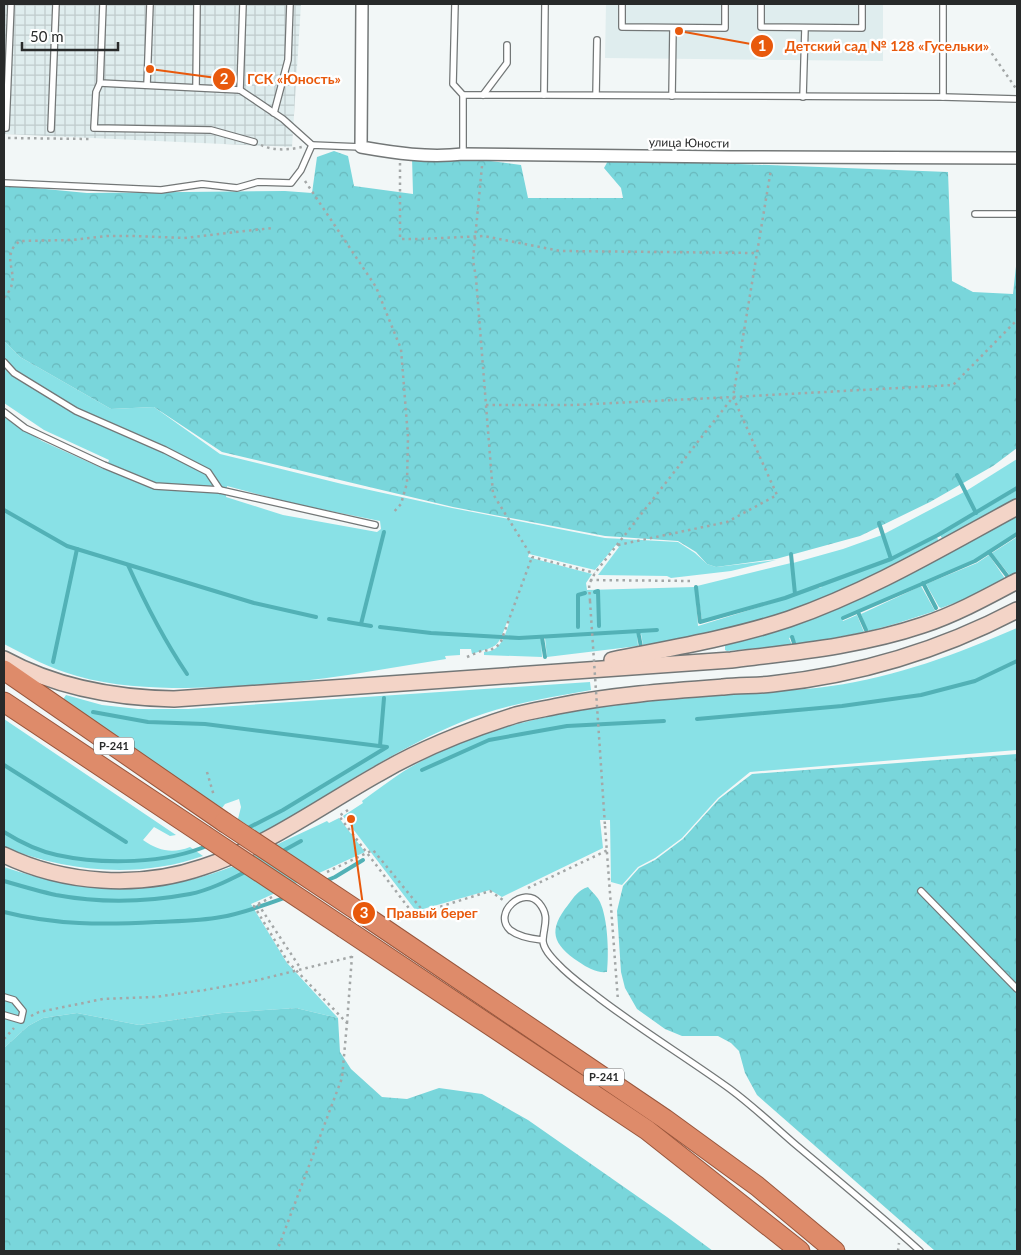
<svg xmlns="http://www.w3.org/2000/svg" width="1021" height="1255" viewBox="0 0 1021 1255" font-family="Lato,sans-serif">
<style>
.built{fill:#dfedee}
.industrial{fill:url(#industrial-grid)}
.green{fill:#89e1e6;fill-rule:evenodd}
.forest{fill:url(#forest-crowns)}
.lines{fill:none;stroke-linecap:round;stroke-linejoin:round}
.stream{stroke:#52b1b6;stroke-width:4}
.service-casing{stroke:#737777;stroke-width:8}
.minor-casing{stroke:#737777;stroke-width:14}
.secondary-casing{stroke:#737777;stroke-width:18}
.trunk-casing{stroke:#99563c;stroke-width:21}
.path{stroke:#a3a7a7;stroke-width:2.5;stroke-dasharray:2.5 4;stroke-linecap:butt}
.service{stroke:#fff;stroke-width:5.5}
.minor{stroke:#fff;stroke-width:11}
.secondary{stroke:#f3d4c7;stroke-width:15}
.trunk{stroke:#de8b6a;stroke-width:19}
.trunk-bridge-casing{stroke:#99563c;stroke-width:21;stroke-linecap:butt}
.path-bridge{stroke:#a3a7a7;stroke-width:2.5;stroke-dasharray:2.5 4;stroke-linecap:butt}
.trunk-bridge{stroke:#de8b6a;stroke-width:19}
.labels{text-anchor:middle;stroke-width:4.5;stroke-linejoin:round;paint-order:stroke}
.shield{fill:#fff;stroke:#686a6a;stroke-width:1}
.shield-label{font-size:11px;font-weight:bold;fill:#282a2a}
.street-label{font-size:12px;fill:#282a2a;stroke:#fff}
.leader{fill:none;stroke:#e8590c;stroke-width:2}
.callout-dot{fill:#e8590c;stroke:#fff;stroke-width:2}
.mark-label{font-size:15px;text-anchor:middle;font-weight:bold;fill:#fff}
.callout-label{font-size:14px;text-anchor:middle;font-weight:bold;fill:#e8590c;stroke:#fff;stroke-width:4.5;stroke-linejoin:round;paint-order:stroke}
</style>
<defs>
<pattern id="industrial-grid" width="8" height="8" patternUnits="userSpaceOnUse" patternTransform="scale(1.25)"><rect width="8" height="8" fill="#dfedee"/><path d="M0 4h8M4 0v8" fill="none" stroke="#bfcbcc"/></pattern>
<pattern id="forest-crowns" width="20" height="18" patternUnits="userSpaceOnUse" patternTransform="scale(1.25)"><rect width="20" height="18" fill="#79d6db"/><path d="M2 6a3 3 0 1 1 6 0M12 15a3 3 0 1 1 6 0" fill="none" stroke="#69b8bc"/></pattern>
</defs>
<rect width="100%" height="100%" fill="#f2f7f7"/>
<path class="built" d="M606,4h277v57l-278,-3z"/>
<path class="industrial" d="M4,4h297l-9,143 -288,-13z"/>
<g class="green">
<path d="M4,341l16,16 91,52 43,-2 66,47 122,30 110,24 153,30 73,4 17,11 12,11 9,3 60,-7 -45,11 -60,7 -4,-2 -69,-1 21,-28 -3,-2 -21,25 -66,-16 -1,3 64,17 -6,9 1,7 108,-3 3,39 87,-27 32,-12 2,1 3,-1 -1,-2 70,-25 46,-23 2,5c-21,12 -42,24 -63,34 -74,34 -152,59 -233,69l-2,-11h-4l1,12 -91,11 -2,-19h-4l1,19 -58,-2v-3c16,0 21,-16 25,-29l-2,-1c-10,28 -9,23 -35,32l-1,-5h-11v6l-15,1 1,3c-33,5 -65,11 -98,16 -53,8 -108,12 -162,13 -37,0 -74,-2 -109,-12 -26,-7 -50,-20 -73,-32v-227l38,24 64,29 3,-10 -65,-30 -40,-27zM227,486l68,18 85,17 1,8 -4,3 -94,-17 -57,-18z"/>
<path d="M1017,459v28l-41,25 -10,-21z"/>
<path d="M1017,490v10l-74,40 -3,-5z"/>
<path d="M964,492l11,21 -42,24 -41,21 -8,-24z"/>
<path d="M1017,515v18l-43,27 -132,58 1,3 14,-6 7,17 -67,13 -4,-8 -4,1 3,7 -65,6 -2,-1v-6c104,-23 200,-77 292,-129z"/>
<path d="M882,535l8,24 -94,34 -3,-30 50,-14z"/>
<path d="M1017,537v36l-6,4 -19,-24z"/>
<path d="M989,555l17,25 -38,18 -27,10 -2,-1 -13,-23 51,-21z"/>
<path d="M791,563l3,31 -92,27 -5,-35z"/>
<path d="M921,586l14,25 -37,12 -29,8 -2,-1 -6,-16z"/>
<path d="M1017,628v122l-267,22 -32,26 -36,40 -27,20 -17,9 -16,18 -11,-3 -1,-62h-10l3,28 -101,49 -12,-7 -74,21 -73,-95 20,-13 -1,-2c18,-13 37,-28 56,-38 104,-57 226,-61 341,-71 24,-2 48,-2 72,-6 65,-9 126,-32 186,-58z"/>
<path d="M590,682l1,8c-45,8 -90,15 -132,33 -70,29 -133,74 -198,111l-23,-15 3,-12 -2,-8 -14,5 -3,4 -160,-107 4,-6 36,10 36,4h50z"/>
<path d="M4,719l172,116 -6,1 -16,-9 -11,13c16,11 29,14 47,7l13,9c-65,23 -135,16 -199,-9z"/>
<path d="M339,818l26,34 -114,52 36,59 51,55 -42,-10 -74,5 -83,12 -62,-12 -34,5 -15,8 -24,22v-181c73,25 146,30 219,3 20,-7 37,-18 55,-26 16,-8 33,-15 49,-23l2,2z"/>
</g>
<g class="forest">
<path d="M334,151l14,5 6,30 59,8 -1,-37 63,2 46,6 7,33h95l-2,-10 -17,-20 5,-9 339,13 4,109 21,11 40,2 4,-37v191l-24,18 -63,36 -70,34 -84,23 -60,8 -9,-3 -11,-12 -18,-11 -73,-5 -152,-29 -231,-55 -68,-45 -43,2 -91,-52 -16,-16v-154l10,-1 73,7 198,-2 27,2 5,-36z"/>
<path d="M1017,754v497h-82l-178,-156 -12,-22 -6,-22 -8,-8 -13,-7h-36l-17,-7 -28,-20 -12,-21 -4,-16 -4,-61 6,-25 16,-18 16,-8 28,-21 36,-40 33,-25z"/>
<path d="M588,887c4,5 10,10 12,15 8,17 9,51 7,70 -11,1 -19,-4 -28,-10 -27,-18 -31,-32 -11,-57 6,-8 10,-15 20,-18z"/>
<path d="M296,1008l42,10 2,34 11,17 31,28 25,2 32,-11 43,6 46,26 139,97 46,34h-709v-203l24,-22 15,-8 34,-5 62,12 83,-12z"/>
</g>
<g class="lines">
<g class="stream">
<path d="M957,475l19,38"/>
<path d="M4,510l63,36 187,57 62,14"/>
<path d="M879,523l12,36"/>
<path d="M989,552l19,25"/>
<path d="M791,554l4,40"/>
<path d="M128,565c17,38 36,75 59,109"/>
<path d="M923,583l13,25"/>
<path d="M696,587l4,35 85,-24 106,-39 47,-24 79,-47"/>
<path d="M595,592l3,-1 1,35"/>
<path d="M858,612l8,18"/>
<path d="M843,618l132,-57 42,-27"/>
<path d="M329,619l42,7"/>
<path d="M361,624l23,-92"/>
<path d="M380,627l51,6 88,5 138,-8"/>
<path d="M578,627v-32l7,-2"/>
<path d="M638,631l3,16"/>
<path d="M542,637l3,20"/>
<path d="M792,637l3,9"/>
<path d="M53,662l24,-113"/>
<path d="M93,712l55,10 57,2 182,23 -104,63 -37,19"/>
<path d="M697,719l145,-13 79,-11 54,-14 42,-20"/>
<path d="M380,746l4,-48"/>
<path d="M4,765l122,77"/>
<path d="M422,770l67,-30 33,-6 45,-8 97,-5"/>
<path d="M4,832c16,10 34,19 53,23 46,10 109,9 152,-10"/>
<path d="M281,852l20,-11"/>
<path d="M4,881c17,5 34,10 52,14 43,8 91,7 134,-1 20,-4 39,-14 57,-23"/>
<path d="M323,882l12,-5 28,-17"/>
<path d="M4,912c51,13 99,13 152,10 21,-1 44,-1 65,-5 23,-4 44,-12 66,-20"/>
</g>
<g class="service-casing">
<g id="service">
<path d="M103,4l-3,79 140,7 43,29 29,26"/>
<path d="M455,4l-2,80 10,11h81"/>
<path d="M545,4l-1,91 399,2v-93"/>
<path d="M622,4v23l103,1v-24"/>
<path d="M761,4v23l101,1v-24"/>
<path d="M100,83l-4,9 -2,36 117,2 43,12"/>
<path d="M147,85l3,-81"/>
<path d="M196,87l1,-83"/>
<path d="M240,90l3,-86"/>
<path d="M483,95l24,-32v-18"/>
<path d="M596,95l1,-55"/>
<path d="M672,96l1,-68"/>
<path d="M803,97l2,-69"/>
<path d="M943,97l74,2"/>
<path d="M274,113l14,-53 2,-56"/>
<path d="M6,128l5,-124"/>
<path d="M51,129l5,-125"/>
<path d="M463,154v-59"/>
<path d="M4,183l157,7 41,-6 35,4 21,-6 33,1 10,-13 11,-25 49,2"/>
<path d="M975,214h42"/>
<path d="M4,362l10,11 62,38 89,39 43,22 12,18"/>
<path d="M4,412l21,16 79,37 51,21 65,4 155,35"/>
<path d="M921,891l96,98"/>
<path d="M542,940c-10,-1 -23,-3 -32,-10 -18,-17 14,-45 29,-27 11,13 5,22 4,36 -1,9 9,19 15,25 12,13 27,23 41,34 42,32 88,60 131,91 23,17 44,37 66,56 42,35 84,70 124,106"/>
<path d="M4,997l10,3 9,11 -2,9 -17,-5"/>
</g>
</g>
<g class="minor-casing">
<path id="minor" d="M362,4l-1,143c34,6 67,11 102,7l267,3 287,1"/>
</g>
<g class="secondary-casing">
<g id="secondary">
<path d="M4,659c53,29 111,39 170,40l557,-39c65,-8 130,-14 192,-35 33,-11 64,-28 94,-44"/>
<path d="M612,660c59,-12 120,-22 177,-41 81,-28 154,-72 228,-112"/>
<path d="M4,855c60,29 135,34 199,12 62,-20 118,-61 175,-93 44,-26 90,-44 138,-59 14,-4 28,-6 42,-9 54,-11 110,-15 165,-19 16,-2 33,-1 49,-3 85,-9 169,-34 245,-74"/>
</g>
</g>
<g class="trunk-casing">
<g id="trunk">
<path d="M4,670l220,152"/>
<path d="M4,702l200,133"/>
<path d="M364,915l301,204 92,67 78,65"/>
<path d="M344,928l303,202 153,121"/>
</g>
</g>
<g class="path">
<path d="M988,48l29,42"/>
<path d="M8,138l82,1 1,-2"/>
<path d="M261,145c12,6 28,5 41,2"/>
<path d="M400,163v76h21l63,-3 76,15 197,2"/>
<path d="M482,166l-9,94 3,18 17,216 39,63 63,16"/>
<path d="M305,181l71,106 25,62 7,88 -1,46 -6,21 -9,10"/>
<path d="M4,298c18,-20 1,-32 8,-48 1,-3 5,-7 8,-9l52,-1 35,-4h28l49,2 88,-10"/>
<path d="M486,405h88l159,-8"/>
<path d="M618,545l109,-23 50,-27 -44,-98 38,-228"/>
<path d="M590,580l101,1"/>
<path d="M590,601l-1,-17 6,-11 138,-176 220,-12 64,-65"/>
<path d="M467,657l16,-7 6,1 11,-7 32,-87"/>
<path d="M207,772l7,24"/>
<path d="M348,810l-9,6 75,99 76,-24 13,9"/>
<path d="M605,826l13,175"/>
<path d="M327,872l46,-22 51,62"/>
<path d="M528,888l80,-38"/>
<path d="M272,897l-18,9 34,56 59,61 -5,55 -65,173"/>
<path d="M258,904l43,65"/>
<path d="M31,1016l8,-4 64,-13 52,-2 50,-7 49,-9 101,-25"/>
<path d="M347,1023l5,-67"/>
<path d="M4,1039l10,-11"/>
<path d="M898,1251l1,-8"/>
</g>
<use href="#service" class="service"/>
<use href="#minor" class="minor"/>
<use href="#secondary" class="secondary"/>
<use href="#trunk" class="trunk"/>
<g class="trunk-bridge-casing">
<g id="trunk-bridge">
<path d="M224,822l140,93"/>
<path d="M204,835l140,93"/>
</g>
</g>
<path class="path-bridge" d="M590,601l15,225"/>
<use href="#trunk-bridge" class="trunk-bridge"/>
</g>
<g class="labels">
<g class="shield">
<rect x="94" y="737.5" width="40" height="17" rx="4"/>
<rect x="584" y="1068.5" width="40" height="17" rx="4"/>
</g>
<g class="shield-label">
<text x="114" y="750">Р-241</text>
<text x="604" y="1081">Р-241</text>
</g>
<g class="street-label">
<text transform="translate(689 143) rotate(1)" y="4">улица Юности</text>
</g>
</g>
<path class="leader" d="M679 31L762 46M150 69L224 79M351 819L364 913"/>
<g class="callout-dot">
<circle cx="679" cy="31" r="5"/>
<circle cx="150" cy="69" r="5"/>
<circle cx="351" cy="819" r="5"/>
<circle cx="762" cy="46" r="12"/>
<circle cx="224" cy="79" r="12"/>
<circle cx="364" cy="913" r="12"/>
</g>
<g class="mark-label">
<text x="762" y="51">1</text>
<text x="224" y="84">2</text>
<text x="364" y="918">3</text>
</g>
<g class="callout-label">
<text x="887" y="51">Детский сад № 128 «Гусельки»</text>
<text x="294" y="84">ГСК «Юность»</text>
<text x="432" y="918">Правый берег</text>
</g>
<rect width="1021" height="1255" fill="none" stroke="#282a2a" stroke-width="10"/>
<path d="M22 42v8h96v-8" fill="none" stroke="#282a2a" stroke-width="2.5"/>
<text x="30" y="42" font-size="15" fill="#282a2a" stroke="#ffffff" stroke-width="4" paint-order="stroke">50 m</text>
</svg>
